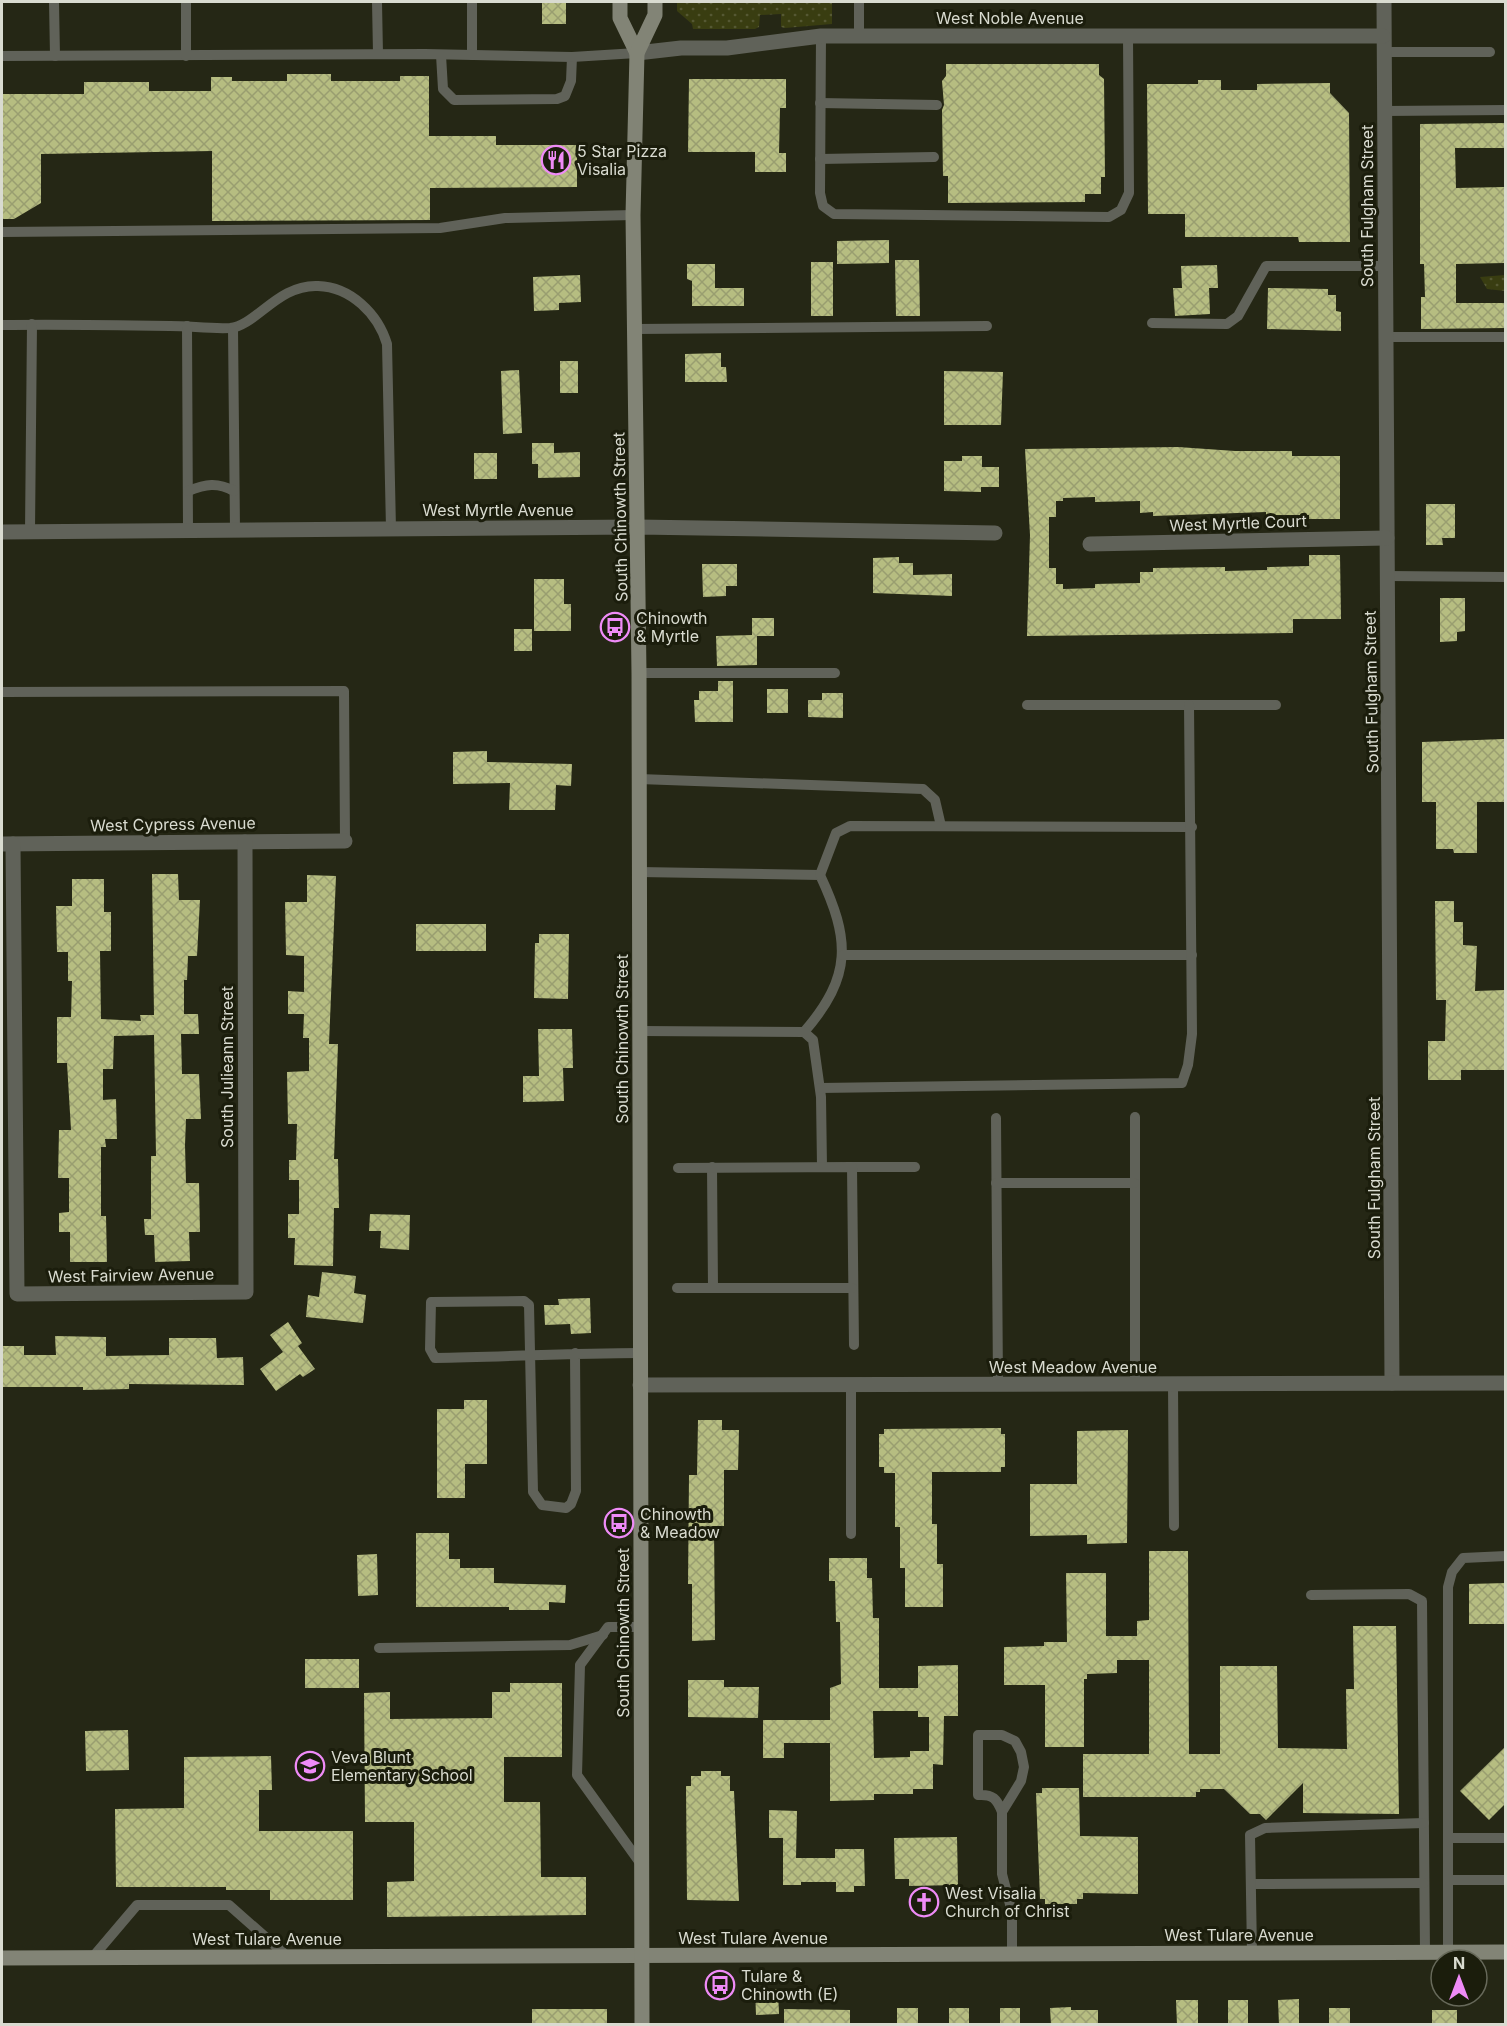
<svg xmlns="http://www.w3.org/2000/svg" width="1507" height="2026" viewBox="0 0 1507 2026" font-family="Inter,sans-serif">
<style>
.grass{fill:url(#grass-dots)}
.building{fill:url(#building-cross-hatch);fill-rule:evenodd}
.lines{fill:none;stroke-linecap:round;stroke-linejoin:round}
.lane{stroke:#606259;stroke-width:10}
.street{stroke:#606259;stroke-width:15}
.secondary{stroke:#828476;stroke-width:15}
.labels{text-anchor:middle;stroke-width:6;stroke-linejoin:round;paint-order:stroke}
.street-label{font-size:16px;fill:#d9dbd0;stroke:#1b1d0c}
.poi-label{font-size:16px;fill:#d9dbd0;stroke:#1b1d0c;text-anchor:start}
</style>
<defs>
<pattern id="grass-dots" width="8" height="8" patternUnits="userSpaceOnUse" patternTransform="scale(1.5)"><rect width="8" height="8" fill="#393d11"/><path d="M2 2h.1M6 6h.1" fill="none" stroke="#555833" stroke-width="1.8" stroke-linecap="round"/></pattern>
<pattern id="building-cross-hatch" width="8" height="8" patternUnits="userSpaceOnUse" patternTransform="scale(1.5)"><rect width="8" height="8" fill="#b6bd81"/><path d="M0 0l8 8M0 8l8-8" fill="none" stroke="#999e70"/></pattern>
</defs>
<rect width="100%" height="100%" fill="#252715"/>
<g class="grass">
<path d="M677,2h155v22l-47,4 -4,-1v-13l-21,1 -1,12 -4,2h-62l-1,-5 -15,-13z"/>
<path d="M1505,275v16l-18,-2 -7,-12z"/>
</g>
<g class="building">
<rect x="542" y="2" width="24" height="22"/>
<path d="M946,64h153v11l5,4 1,98h-4v17h-16v8l-137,1v-27h-5l-1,-66 2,-5 -2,-24 4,-5z"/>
<path d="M287,74h44v7h69v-5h29v60h67v9h81v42l-147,1v32l-218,1v-70l-171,3v49l-27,16h-12v-125h82v-12h65v9h62v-14h21v4h55z"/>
<path d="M689,79h97v29h-6l-1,45h7v19h-31v-20h-67z"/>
<path d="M1198,80h23v10h36v-6l73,-1v10l19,20 1,129h-51l-1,-5h-113v-23h-37l-1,-130h51z"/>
<path d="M1506,123v25h-51l1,40 48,-1 2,5 -1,71 -49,1v39h50v25l-85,1v-32h4l-1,-33h-4v-140z"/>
<path d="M889,240v23l-52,1v-23z"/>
<path d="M895,260h24l1,56h-24z"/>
<rect x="811" y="262" width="22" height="54"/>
<path d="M687,264h28v24h29v18h-52v-25l-5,-2z"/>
<path d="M1217,265l1,23h-9l1,26 -35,2 -2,-28h9l-1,-22z"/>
<path d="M580,275l1,27 -22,1v7l-25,1 -1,-34z"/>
<path d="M1268,288l60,1v6h8v16l5,1v19l-74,-2z"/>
<path d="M721,353v14h5l1,15h-42v-28z"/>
<rect x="560" y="361" width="18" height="32"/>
<path d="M519,370l3,63 -19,1 -2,-63z"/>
<path d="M944,371l59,1 -2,53h-57z"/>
<path d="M532,443h22v10l26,-1v25l-42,1v-14h-6z"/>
<path d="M1178,447l57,4h57v5h48v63h-31v-4h-43v-3l-113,4v-4l-13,1v-12l-45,1v-5l-32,1v3h-7v16h-7v51h7v16h7v5l32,-1v-4l45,-1v-11h13v-4l72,-1v4l42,-1v-3l42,-1v-11h31l1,64h-48v14l-266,3 3,-101 -5,-86z"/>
<rect x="474" y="453" width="23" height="26"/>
<path d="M962,456h20v11h17v20h-18v5l-37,-1v-30h18z"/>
<path d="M1426,504h29v34h-13l1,7h-17z"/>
<path d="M899,557v6h14v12l39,-1v22l-79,-3v-35z"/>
<path d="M702,564h35v22h-11v10l-23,1z"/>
<path d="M534,579h30v25h7v27h-37z"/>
<path d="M1440,598h25v33l-8,1v9l-17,1z"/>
<path d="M752,618h22v18h-17v29l-40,1 -1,-30 36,-1z"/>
<rect x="514" y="629" width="18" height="22"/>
<path d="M718,681h15v41h-38l-1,-22h5v-9h19z"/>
<rect x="767" y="689" width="21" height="24"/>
<path d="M822,693h21v25l-35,-1v-17h14z"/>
<path d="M1504,739l1,63h-28v51h-23l-1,-4h-17v-47h-14v-60z"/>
<path d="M487,751v11l85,2 -1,22 -15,-1 -1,25h-46l1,-27 -57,1v-32z"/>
<path d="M152,874h26l1,26h21l-3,56h-9l-1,24h-3v34h14l1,20h-18l1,40h17l2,45h-15l-1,26 1,38h13l1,49h-11l1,29 -35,1 -1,-27h-9l-1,-16h7v-63h5l-2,-121 -40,1 -1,33h-10v31l13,-1 1,40h-12l1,8h-5v69h5l1,46h-37v-30h-11v-19l10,-1v-34h-11l1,-48h12l-4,-67h-10v-46h14l1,-36h-4v-29h-11l-1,-46h16v-27h32v33h7v39h-11l1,68 40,2 -1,-6h14z"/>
<path d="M307,875l29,1 -7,168h9l-4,115h4l1,49h-5l-1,58 -39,-1 1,-27h-7v-24h11v-34h-10v-20h7l1,-36h-9l-1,-52 22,-1v-33h-6l1,-24h-16v-23l16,1v-36l-18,-1 -1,-53h22z"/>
<path d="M1435,901h19v21h9v23l14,1 -2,45 31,-1v80h-45v10h-33v-39h17l1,-41h-10z"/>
<rect x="416" y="924" width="70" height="27"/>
<path d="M539,934h30l-1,65 -34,-1 1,-55h4z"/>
<path d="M538,1029h34l1,39h-10l1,33 -41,1v-26h16z"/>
<path d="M370,1214l40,1 -1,35 -29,-2 1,-17h-12z"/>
<path d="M322,1272l34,4 -2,17 12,2 -3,28 -57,-6 2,-22 11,2z"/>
<path d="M590,1298l1,35 -20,1 -1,-10 -25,1 -1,-20h15l-1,-6z"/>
<path d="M288,1322l14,21 -4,3 17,23 -12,8 -3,-3 -24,17 -16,-22 23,-17 -13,-17z"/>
<path d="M55,1336l51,1v19l63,-1v-17h47l1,20 26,-1 1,28 -115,-1v5l-46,1v-3h-81v-41h22v9h32z"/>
<path d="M464,1400h23v64h-22v34h-28v-89h27z"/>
<path d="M698,1420h24v10h17l-1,40h-14v56h-10l1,114 -23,1v-57h-4l1,-109h8z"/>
<path d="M1001,1428v6h4v33h-4v5h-69v52h5v40h6v43h-38v-39h-5v-41h-5v-54h-11v-6h-5v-33h5v-5z"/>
<path d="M1128,1430l-1,113 -40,1v-9l-57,1v-52h47v-53z"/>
<path d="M416,1533h33v26h11v9h34v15l72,2 -1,18 -16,-1v8h-40v-3h-93z"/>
<path d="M1149,1551h39l1,203h31v-88h57l1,82 69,1 -1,-60h8l-1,-63h43l3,188 -96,-1v-30l-37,37 -6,-6h-10l-26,-25h-24v3h-4v5h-113v-43h66v-94h-32v13l-30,1v5h-3v68h-39v-62h-41v-38l40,-1v-4h23l-1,-69h40v63h31v-15l12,-1z"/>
<path d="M377,1554l1,41 -20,1 -1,-41z"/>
<path d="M829,1558h38v20h5l1,40h6v70h39v-22l40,-1v51h-14l-1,49 -10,-1v25h-20v5h-39v6l-44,1v-58h-46v15h-21v-38h67v-32l11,-4 -1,-62h-4l-1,-41h-6zM873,1711h45v6h11v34h-19v6l-36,1z"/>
<path d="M1506,1583v41h-37v-40z"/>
<rect x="305" y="1659" width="54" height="29"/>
<path d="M688,1680h36v7h35l-1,31 -70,-1z"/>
<path d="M510,1683h52v74h-58v45h36l1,75h45v38l-199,2v-35l27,-1v-59h-49l-1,-129 26,-1v27l102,-1v-26h18z"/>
<path d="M128,1730l1,40 -43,1 -1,-40z"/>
<path d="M1506,1746v57l-17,17 -29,-29z"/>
<path d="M271,1756l1,34h-13v41h94v69h-83v-10h-44v-3h-110l-1,-78 69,-1v-51z"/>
<path d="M701,1771h20v5h9v15h4l5,110 -52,-1 -1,-114h5v-10h10z"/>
<path d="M1042,1788h37l1,48 58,1v57l-55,-1v6h-6v5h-32v-5h-5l-4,-106h6z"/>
<path d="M769,1810l28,1 -1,47h39v-9h29l1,37h-11v6h-18v-10h-35v3h-18v-47h-14z"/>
<path d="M957,1837l1,48 -49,1v-7h-14l-1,-41z"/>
<path d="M778,1989l1,25 -23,1 -1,-25z"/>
<path d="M1299,1999v26h-20l-1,-25z"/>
<path d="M1176,2000h22v25h-21z"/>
<rect x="1228" y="2000" width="20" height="25"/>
<path d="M1071,2007v3h27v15h-47l-1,-17z"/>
<rect x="897" y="2008" width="21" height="17"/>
<rect x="949" y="2008" width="20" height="17"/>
<rect x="1000" y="2008" width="20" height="17"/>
<rect x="1329" y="2008" width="21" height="17"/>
<rect x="532" y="2009" width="75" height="16"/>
<path d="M784,2009l66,1v15h-66z"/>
<rect x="1432" y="2010" width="25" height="15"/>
</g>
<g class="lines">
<g class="lane">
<path d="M54,2l1,54"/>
<path d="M377,2l1,52"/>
<path d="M472,2v53"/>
<path d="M859,2v34"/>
<path d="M821,36l-1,157 3,13 11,8 275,3 12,-7 8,-17 -1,-157"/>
<path d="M1384,52h106"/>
<path d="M441,55l2,34 11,11 103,-1 8,-3 6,-15 1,-24"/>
<path d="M2,56l423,-2 147,3 65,-4"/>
<path d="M186,56v-54"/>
<path d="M820,103l117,2"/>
<path d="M1384,111l122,-1"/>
<path d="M820,159l114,-2"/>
<path d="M2,232l438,-4 65,-10 128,-3"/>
<path d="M1152,323l75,1 11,-8 28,-50h119"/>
<path d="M2,325c56,-1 112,0 168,1 20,0 40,3 60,2 26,-2 48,-44 88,-42 33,1 60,28 69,58l4,185"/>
<path d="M187,326l1,204"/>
<path d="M233,328l2,202"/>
<path d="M635,329l352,-3"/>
<path d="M1386,337h120"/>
<path d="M188,491c18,-7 29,-9 46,0"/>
<path d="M30,531l2,-207"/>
<path d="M1388,576l118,1"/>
<path d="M639,673h196"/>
<path d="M2,692l342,-1 1,150"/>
<path d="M1027,705h249"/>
<path d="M639,779l284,10 12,11 6,26"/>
<path d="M639,872l181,3c30,64 33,101 -16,157"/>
<path d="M820,875l16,-42 14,-7 342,1"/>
<path d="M843,955h349"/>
<path d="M640,1031l164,1 9,8 8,57 1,70"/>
<path d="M820,1088l362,-5 6,-18 4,-31 -3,-329"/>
<path d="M1135,1117v267"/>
<path d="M996,1118l2,267"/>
<path d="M712,1167l1,121"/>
<path d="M852,1167h63"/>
<path d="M678,1168l174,-1 2,178"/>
<path d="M996,1183h138"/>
<path d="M677,1288h175"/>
<path d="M575,1353l1,138 -5,13 -5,4 -24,-3 -9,-13 -4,-187 -5,-4 -93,1 -1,47 5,9c68,-1 137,-5 205,-5"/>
<path d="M1173,1384l1,142"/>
<path d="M851,1386v148"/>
<path d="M1311,1595l98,-1 13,7 3,351"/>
<path d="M641,1627h-33l-28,38 -3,110 64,89"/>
<path d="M379,1648l191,-3 33,-10"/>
<path d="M1002,1812c-5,-13 -9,-18 -24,-17v-60h24l13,6 6,11 3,15 -3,14 -19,31v62l10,38v42"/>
<path d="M1448,1838h58"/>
<path d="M1448,1880h58"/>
<path d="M1251,1884l173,-1"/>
<path d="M1448,1952v-365l4,-15 11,-14 43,-2"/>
<path d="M1252,1953l-2,-118 15,-7 159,-5"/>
<path d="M92,1958l45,-53h92l59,52"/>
</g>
<g class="street">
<path d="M1384,2l8,1381"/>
<path d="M637,53l44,-5h46l94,-12h562"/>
<path d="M2,532l636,-5 357,6"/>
<path d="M1090,544l297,-6"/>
<path d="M2,844l343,-3"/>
<path d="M13,844l4,450 229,-2 -1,-450"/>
<path d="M640,1385l866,-2"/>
</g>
<g class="secondary">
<path d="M620,2v16l17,35"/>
<path d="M2,1958l1504,-6"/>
<path d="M642,2024l-3,-1351 -6,-458 4,-162 18,-38v-13"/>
</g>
</g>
<defs>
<g id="restaurant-ring" transform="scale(1.5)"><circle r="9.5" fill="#1b1d0c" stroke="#ef8bf7" stroke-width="1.5"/><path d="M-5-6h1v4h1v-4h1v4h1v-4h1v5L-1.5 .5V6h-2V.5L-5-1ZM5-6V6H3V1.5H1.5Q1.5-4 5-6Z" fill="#ef8bf7"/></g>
<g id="bus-ring" transform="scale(1.5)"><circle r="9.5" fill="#1b1d0c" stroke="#ef8bf7" stroke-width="1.5"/><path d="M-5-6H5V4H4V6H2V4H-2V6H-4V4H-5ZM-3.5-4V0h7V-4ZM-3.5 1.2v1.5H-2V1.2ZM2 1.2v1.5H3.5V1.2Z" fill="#ef8bf7"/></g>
<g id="school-ring" transform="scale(1.5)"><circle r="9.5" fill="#1b1d0c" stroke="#ef8bf7" stroke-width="1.5"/><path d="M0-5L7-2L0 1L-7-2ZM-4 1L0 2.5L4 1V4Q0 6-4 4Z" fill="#ef8bf7"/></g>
<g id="church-ring" transform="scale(1.5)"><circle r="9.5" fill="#1b1d0c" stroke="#ef8bf7" stroke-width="1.5"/><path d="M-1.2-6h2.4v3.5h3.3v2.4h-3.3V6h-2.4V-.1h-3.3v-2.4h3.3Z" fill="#ef8bf7"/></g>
</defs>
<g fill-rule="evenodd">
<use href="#restaurant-ring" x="556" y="160"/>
<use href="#bus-ring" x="615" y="627"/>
<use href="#bus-ring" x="619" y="1523"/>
<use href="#school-ring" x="310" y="1766"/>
<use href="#church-ring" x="924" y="1902"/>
<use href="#bus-ring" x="720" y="1985"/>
</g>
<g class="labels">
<g class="street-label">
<text x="1010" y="24">West Noble Avenue</text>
<text transform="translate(1367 206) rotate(-90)" y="6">South Fulgham Street</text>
<text x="498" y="516">West Myrtle Avenue</text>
<text transform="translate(620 517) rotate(-91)" y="6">South Chinowth Street</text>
<text transform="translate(1238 523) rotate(-2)" y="6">West Myrtle Court</text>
<text transform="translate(1371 692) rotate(-91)" y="6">South Fulgham Street</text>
<text transform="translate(173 824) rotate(-1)" y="6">West Cypress Avenue</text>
<text transform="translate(622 1039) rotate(-90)" y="6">South Chinowth Street</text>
<text transform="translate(227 1067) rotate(-90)" y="6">South Julieann Street</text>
<text transform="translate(1374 1178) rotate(-90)" y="6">South Fulgham Street</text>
<text transform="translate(131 1275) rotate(-1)" y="6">West Fairview Avenue</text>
<text x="1073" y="1373">West Meadow Avenue</text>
<text transform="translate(623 1633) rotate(-90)" y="6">South Chinowth Street</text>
<text x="1239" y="1941">West Tulare Avenue</text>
<text x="753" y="1944">West Tulare Avenue</text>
<text x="267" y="1945">West Tulare Avenue</text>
</g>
<g class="poi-label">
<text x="577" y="157">5 Star Pizza<tspan x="577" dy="18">Visalia</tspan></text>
<text x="636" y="624">Chinowth<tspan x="636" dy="18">&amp; Myrtle</tspan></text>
<text x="640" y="1520">Chinowth<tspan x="640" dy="18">&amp; Meadow</tspan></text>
<text x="331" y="1763">Veva Blunt<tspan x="331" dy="18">Elementary School</tspan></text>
<text x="945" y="1899">West Visalia<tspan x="945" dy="18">Church of Christ</tspan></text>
<text x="741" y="1982">Tulare &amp;<tspan x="741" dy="18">Chinowth (E)</tspan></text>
</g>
</g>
<rect width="1507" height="2026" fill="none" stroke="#d9dbd0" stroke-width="6"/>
<g transform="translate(1459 1978)"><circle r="28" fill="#1b1d0c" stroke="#67695a" stroke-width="1.5"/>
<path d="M0-4.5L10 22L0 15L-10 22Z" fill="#ef8bf7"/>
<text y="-9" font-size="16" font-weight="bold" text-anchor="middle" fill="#d9dbd0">N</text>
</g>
</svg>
